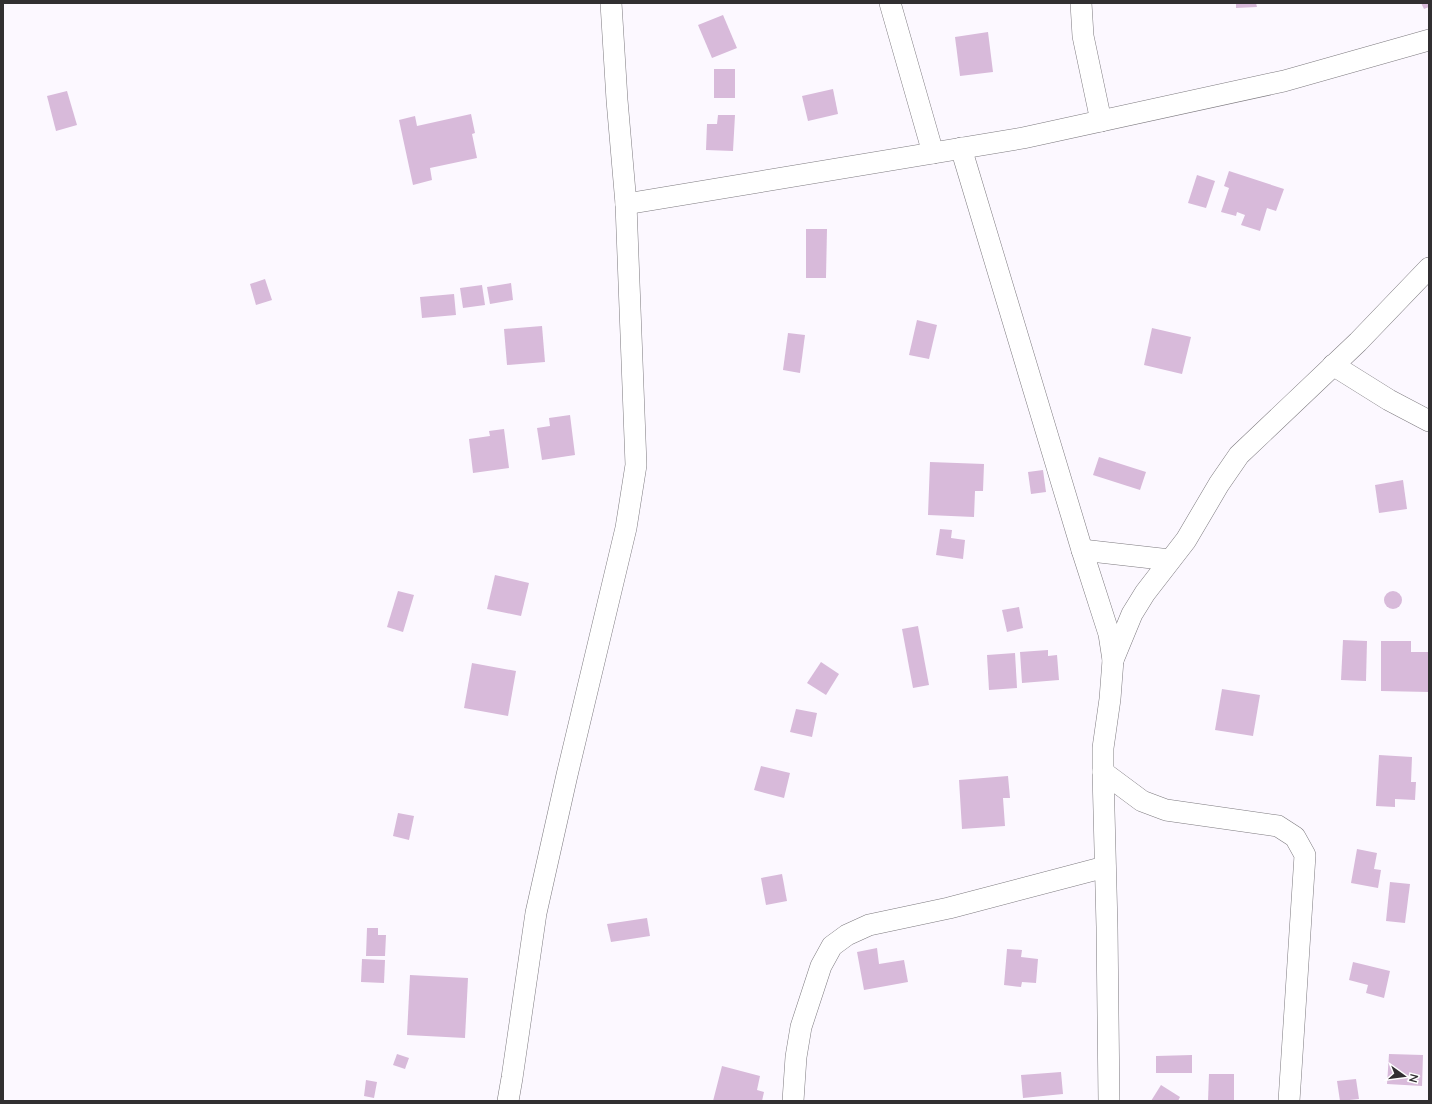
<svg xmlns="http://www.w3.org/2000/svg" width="1432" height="1104" viewBox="0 0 1432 1104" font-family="Lato,sans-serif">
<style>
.building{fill:#d8bada}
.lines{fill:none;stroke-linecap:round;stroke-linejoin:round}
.minor-casing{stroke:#7d7a7f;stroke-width:22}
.minor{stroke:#fff;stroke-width:21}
</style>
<rect width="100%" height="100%" fill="#fcf8ff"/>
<g class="building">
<path d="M1236,3h20l1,4 -21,1z"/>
<path d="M1421,3h8v4l-5,2z"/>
<path d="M723,15l14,33 -25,10 -14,-33z"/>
<path d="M988,32l5,40 -33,4 -5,-39z"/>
<rect x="714" y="69" width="21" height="29"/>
<path d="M833,89l5,25 -30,7 -6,-25z"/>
<path d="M67,91l10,34 -21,6 -9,-35z"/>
<path d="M471,114l4,19 -3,1 5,24 -47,10 2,12 -19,5 -14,-65 16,-4 2,10z"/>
<path d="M718,115h17l-2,36 -27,-1 1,-26h10z"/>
<path d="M1229,171l55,18 -8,22 -9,-3 -7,23 -19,-6 4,-10 -8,-3 -1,4 -15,-4 8,-24 -5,-2z"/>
<path d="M1197,175l18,6 -9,27 -18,-5z"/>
<path d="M806,229h21l-1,49h-20z"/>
<path d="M265,279l7,21 -16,5 -6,-21z"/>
<path d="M511,283l2,17 -23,4 -3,-17z"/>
<path d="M482,285l3,20 -22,3 -3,-20z"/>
<path d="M454,294l2,21 -34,3 -2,-21z"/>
<path d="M917,320l20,5 -8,34 -20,-4z"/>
<path d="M542,326l3,36 -38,3 -3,-36z"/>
<path d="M1152,328l39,9 -9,37 -38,-9z"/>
<path d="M788,333l17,2 -5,38 -17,-3z"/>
<path d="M570,415l5,40 -33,5 -5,-32 13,-2 -1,-8z"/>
<path d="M504,429l5,39 -36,5 -4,-34 21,-3 -1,-5z"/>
<path d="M1099,457l47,15 -6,18 -47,-15z"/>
<path d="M930,462l54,2 -1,27h-8l-1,26 -46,-2z"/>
<path d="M1043,470l3,22 -15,2 -3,-22z"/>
<path d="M1403,480l4,29 -28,4 -4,-28z"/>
<path d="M940,529l12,1 -1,8 14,2 -2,19 -27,-4z"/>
<path d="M495,575l34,8 -8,33 -34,-7z"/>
<circle cx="1393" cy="600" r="9"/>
<path d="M398,591l16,4 -11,37 -16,-5z"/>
<path d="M1019,607l4,21 -16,4 -5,-22z"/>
<path d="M918,626l11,59 -16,3 -11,-59z"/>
<path d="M1343,640l24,1 -1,40 -25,-1z"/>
<path d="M1381,641h30v11h18v40l-48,-1z"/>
<path d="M1048,650v6l9,-1 2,25 -37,3 -2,-31z"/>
<path d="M1015,653l2,35 -28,2 -2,-35z"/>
<path d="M821,662l18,12 -13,21 -19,-12z"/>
<path d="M472,663l44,8 -8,45 -44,-8z"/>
<path d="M1222,689l38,6 -7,41 -38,-6z"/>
<path d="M796,709l21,4 -5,24 -22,-5z"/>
<path d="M1379,755l33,2 -1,25h5l-1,18 -20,-1v8l-19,-1z"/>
<path d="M761,766l29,7 -6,25 -30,-8z"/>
<path d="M1008,776l2,22h-7l2,28 -43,3 -3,-49z"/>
<path d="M398,813l16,3 -5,24 -16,-4z"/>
<path d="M1357,849l20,4 -3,16 7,1 -3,18 -27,-5z"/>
<path d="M782,874l5,27 -21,4 -5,-27z"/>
<path d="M1390,882l20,2 -5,39 -19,-2z"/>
<path d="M647,918l3,18 -39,6 -4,-18z"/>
<path d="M367,928h11v7h8l-1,21h-19z"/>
<path d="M877,948l2,16 25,-4 4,22 -44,8 -7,-38z"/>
<path d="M1007,949l15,1 -1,7 17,2 -2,24 -14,-1 -1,5 -17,-2z"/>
<path d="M362,959l23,1 -1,23 -23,-1z"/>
<path d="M1353,962l37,9 -6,27 -18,-5 2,-8 -19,-5z"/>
<path d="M410,975l58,3 -3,60 -58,-3z"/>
<path d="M397,1054l12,4 -4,11 -12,-4z"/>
<path d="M1389,1054l34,1 -1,31 -35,-2z"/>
<path d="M1192,1055v18h-36v-17z"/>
<path d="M722,1066l38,10 -3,14 7,2 -2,9h-49z"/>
<path d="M1061,1072l2,22 -40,4 -2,-23z"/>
<path d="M1209,1074h25v27h-26z"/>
<path d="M1356,1079l3,20 -19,2 -3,-20z"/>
<path d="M366,1080l11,2 -3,16 -10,-2z"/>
<path d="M1161,1085l19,12 -2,4h-27z"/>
</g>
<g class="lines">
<g class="minor-casing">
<g id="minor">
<path d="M890,3l43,150"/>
<path d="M1081,3l2,33 18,85"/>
<path d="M961,148l121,402 27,84 4,26 -3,39 -7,49v24l4,155 2,174"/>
<path d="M626,204l397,-66 261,-57 145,-41"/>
<path d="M1333,365l56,35 40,21"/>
<path d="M1082,550l88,10"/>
<path d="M1113,660l19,-46 13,-21 41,-53 33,-56 20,-29 119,-113 71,-74"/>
<path d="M1103,772l39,29 24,9 112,16 17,11 10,18 -16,246"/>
<path d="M508,1101l4,-23 24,-165 31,-138 59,-247 10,-63 -10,-261 -9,-104 -6,-97"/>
<path d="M793,1101l3,-44 5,-30 20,-61 11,-20 15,-11 22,-10 80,-17 156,-41"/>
</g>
</g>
<use href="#minor" class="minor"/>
</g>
<rect width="1432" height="1104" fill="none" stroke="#312f31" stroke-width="8"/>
<g transform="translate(1404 1076) rotate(104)" stroke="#ffffff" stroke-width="3" paint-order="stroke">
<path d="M0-3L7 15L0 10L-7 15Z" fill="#312f31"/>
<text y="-6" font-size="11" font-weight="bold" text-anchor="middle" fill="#312f31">N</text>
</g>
</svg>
